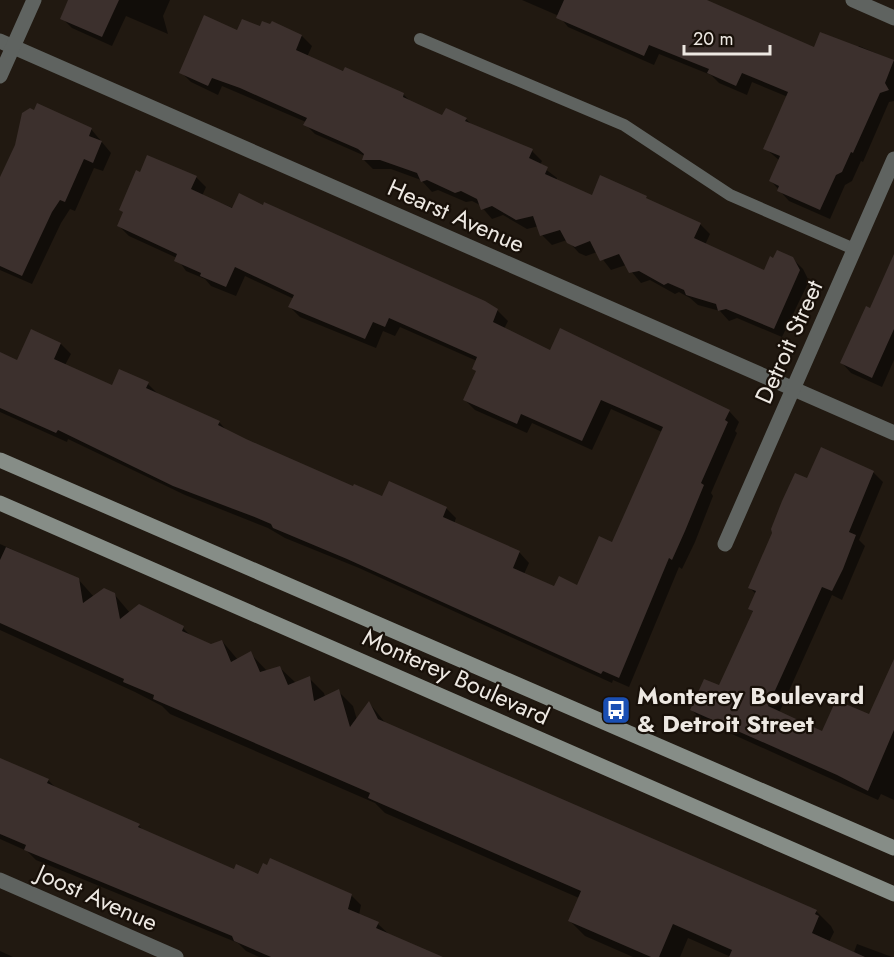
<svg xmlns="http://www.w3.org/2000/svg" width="894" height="957" viewBox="0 0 894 957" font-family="Jost,sans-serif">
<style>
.shadow{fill:#0007}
.building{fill:#3c302d}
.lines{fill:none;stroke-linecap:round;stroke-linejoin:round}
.lane{stroke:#5f6360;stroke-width:12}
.street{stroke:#5f6360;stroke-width:15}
.secondary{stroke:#868d87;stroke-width:15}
.labels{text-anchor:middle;stroke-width:4.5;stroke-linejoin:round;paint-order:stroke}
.street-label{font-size:24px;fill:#ede8e2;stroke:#181009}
.poi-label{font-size:24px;font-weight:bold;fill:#ede8e2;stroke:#181009;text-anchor:start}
</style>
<rect width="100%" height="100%" fill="#211911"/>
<g class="shadow">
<path d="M70,0h100l-7,16 5,18 -42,-18 -14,30 -40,-18 -10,-10z"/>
<path d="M522,0h182l111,49h40l4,-3 35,15v40l-5,1 -26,60 -2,-1 -9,20 -7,4 -15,34 -41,-18 -18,-20 9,-20 -15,-13 23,-51 -36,-15 -5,13 -28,-12 -8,-8 -52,-21 -5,11 -86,-38 -9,-11z"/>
<path d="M272,23l30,13 10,10 -5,11 96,37 9,9 31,14 23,2 8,8 58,24 10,10 -2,4 17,13 -1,3 36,16 108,27 10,10 -5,11 59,27 10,-12 18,-2 11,11 6,12 -27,56 -45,-19 -8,3 -9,-10 -22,-6 -8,-7 -11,-6 -4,2 -25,-14 -9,3 -15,-18 -15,5 -14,-18 -11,4 -7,-3 -12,-13 -15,5 -10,-10 -3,-9 -12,3 -24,-14 -11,4 -12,-14 -8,-4 -6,1 -28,-12 -6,2 -11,-12 -30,-11h-18l-9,-9 1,-4 -50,-22 -10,-10 1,-2 -84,-36 -4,9 -27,-13 -10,-10 57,-40 33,-6z"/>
<path d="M91,129l20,24 -8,18 -9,-3 -19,43 -5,-2 -9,14 -29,61 -32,-14v-89z"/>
<path d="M196,177l10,10 -4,9 295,114 11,11 -4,8 47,23 178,59 10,11 -4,9 2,2 -26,60 2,3 -18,46 -13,27 -3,-2 -50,120 -16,-7 -1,3 -253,-115 -74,-30 -17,-10 -83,-33 -117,-56 -1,3 -67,-30v-58l18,8 14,-31 29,13 10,10 -6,11 48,22 35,-3 10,10 61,28 9,10 126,56 29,10 63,10 10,10 -2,6 65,28 10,11 -5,11 31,14 23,-1 35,-43 49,-112 -51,-23 -19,41 -60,-27 -5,10 -52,-23 -10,-10 12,-28v-11l-77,-34 -5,9 -12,-5 -7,17 -76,-31 -10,-10 4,-8 -49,-23 -9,20 -25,-10 -6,-7 -19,-8 -9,-13 -48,-22 -10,-10z"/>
<path d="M894,258v102l-12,27 -31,-14 -9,-10 29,-53z"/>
<path d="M873,472l10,10 -24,58 6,6 -23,54 -10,-5 -53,118 43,20 47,-17 25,-54v138l-13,-6 -3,6 -177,-80 -9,-10 27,-23 35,-74 -4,-4 6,-15 -7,-7 59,-107z"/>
<path d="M0,544l78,35 16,18 20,-3 16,19 53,15 10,10 18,7 11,-4 16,19 12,-7 17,18 13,-3 16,15 13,-5 15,15 1,4 13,-6 15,15 4,14 13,-16 17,21 429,186 15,15 3,6 -5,10 25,10 3,-8 35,13h-161l-43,-19 -8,19h-47l-48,-21 -15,-15 9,-23 -194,-85 -10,-10 -205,-89 -8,-8 -27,-14 -135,-62z"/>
<path d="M0,759l48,21 10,10 81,36 6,6 90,39 116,24 10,10 -2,10 19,9 35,33h-154l-13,-6 -8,-8 -202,-83 -9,-9 -27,-12z"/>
<path d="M0,951l13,6h-13z"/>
</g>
<g class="building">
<path d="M68,0h51l-17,37 -42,-18z"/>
<path d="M564,0h143l107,47 6,-15 74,28 -9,23 4,7 -9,3 -27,60 -2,-1 -9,20 -6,3 -16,35 -43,-19 2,-5 -10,-5 11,-25 -17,-7 25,-57 -46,-19 -6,13 -29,-13 2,-4 -60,-24 -5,11 -88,-38z"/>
<path d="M204,15l33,15 5,-11 18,7 2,-5 8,3 2,-3 30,14 -6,15 47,21 2,-4 59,26 -1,4 39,18 4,-7 21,10 -2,3 68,28 -4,9 19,9 -3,7 47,21 8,-20 47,21 -1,2 55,25 -7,15 70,32 6,-14 3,2 4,-8 16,7 7,13 -26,59 -48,-20 -8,2 -2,-7 -30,-9 -2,-5 -16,-7 -4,2 -25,-14 -10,2 -10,-19 -19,7 -10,-20 -15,6 -8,-4 -7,-13 -20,6 -7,-20 -17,4 -24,-14 -11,4 -4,-11 -16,-8 -6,2 -28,-13 -6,2 -4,-9 -37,-13h-18l2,-6 -6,-5 -55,-24 4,-7 -67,-30 -28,-10 -4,8 -29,-13z"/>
<path d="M37,103l55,25 -3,8 13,5 -9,22 -9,-4 -19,43 -5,-2 -8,12 -30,64 -22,-10v-89l15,-32 7,-32 8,-5 4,2z"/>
<path d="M147,155l50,21 -6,13 41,19 7,-15 24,12 1,-3 221,99 13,8 -5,13 57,28 10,-22 170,82 -5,10 3,2 -27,61 3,2 -19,46 -13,29 -3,-2 -50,120 -16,-7 -2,3 -254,-115 -74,-31 -2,-4 -14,-6 -84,-32 -115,-56 -2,3 -56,-25v-56l17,8 14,-31 30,14 -7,16 58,26 7,-16 30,13 -3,6 74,33 -2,4 28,14 107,47 1,-2 28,12 7,-15 58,26 -4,10 77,34 -7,17 41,18 5,-10 18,9 22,-49 13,6 51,-115 -62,-27 -19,41 -61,-27 -4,10 -54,-24 13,-29 -4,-2 5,-12 -88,-39 -4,9 -12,-5 -8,17 -77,-32 6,-12 -59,-28 -9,20 -26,-11 1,-3 -27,-12 3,-7 -60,-28 6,-14 -4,-2 17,-40 4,2z"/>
<path d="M894,254v75l-22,49 -32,-15 26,-57 4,2z"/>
<path d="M821,447l53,24 -25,61 7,3 -13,34 -11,22 -10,-4 -54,119 54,25 14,-31 33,14 25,-55v71l-26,61 -31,-16 -147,-65 14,-31 15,6 34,-74 -5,-2 8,-18 -8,-3 24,-55 -1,-4 11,-28 13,-28 12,5z"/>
<path d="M6,547l73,31 4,25 21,-15 11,5 5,26 19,-15 45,22 -2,5 29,13 11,-4 9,22 20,-11 9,21 20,-6 8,19 22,-9 4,25 25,-12 11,38 19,-26 9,18 439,191 -2,4 4,2 -7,17 53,24h-136l3,-7 -59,-26 -14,33h-8l-83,-36 13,-30 -213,-93 2,-5 -217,-94 1,-4 -31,-13 1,-3 -124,-56v-63z"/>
<path d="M0,758l49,21 -2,4 93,41 -2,3 96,42 2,-5 22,10 5,-11 4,2 3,-7 82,36 -4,15 31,13 -3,6 67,29h-172l-37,-16 -2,-5 -208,-86 2,-5 -26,-11z"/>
</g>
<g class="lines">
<path class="lane" d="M420,39l204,86 106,70 124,54"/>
<g class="street">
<path d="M853,0l41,18"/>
<path d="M0,41l894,392"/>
<path d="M0,76l34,-76"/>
<path d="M725,544l169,-385"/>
<path d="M0,880l176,77"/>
</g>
<g class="secondary">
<path d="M0,460l894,388"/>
<path d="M0,503l894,391"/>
</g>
</g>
<defs>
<g id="bus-square" transform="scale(1.5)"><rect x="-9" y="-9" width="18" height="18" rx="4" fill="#1a4fb4" stroke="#181009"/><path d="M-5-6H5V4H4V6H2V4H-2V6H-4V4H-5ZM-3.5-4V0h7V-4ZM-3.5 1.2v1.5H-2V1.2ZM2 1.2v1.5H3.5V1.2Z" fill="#fff"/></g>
</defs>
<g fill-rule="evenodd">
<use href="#bus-square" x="616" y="710"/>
</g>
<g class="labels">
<g class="street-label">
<text transform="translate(456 216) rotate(24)" y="8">Hearst Avenue</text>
<text transform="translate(789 342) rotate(-66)" y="8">Detroit Street</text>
<text transform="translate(456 677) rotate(24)" y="8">Monterey Boulevard</text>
<text transform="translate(97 898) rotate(24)" y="8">Joost Avenue</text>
</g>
<g class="poi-label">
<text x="637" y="704">Monterey Boulevard<tspan x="637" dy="28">&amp; Detroit Street</tspan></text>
</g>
</g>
<path d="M684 45v9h86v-9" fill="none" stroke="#ede8e2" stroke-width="3"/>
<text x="693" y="45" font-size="18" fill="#ede8e2" stroke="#181009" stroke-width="4.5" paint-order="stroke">20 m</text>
</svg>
